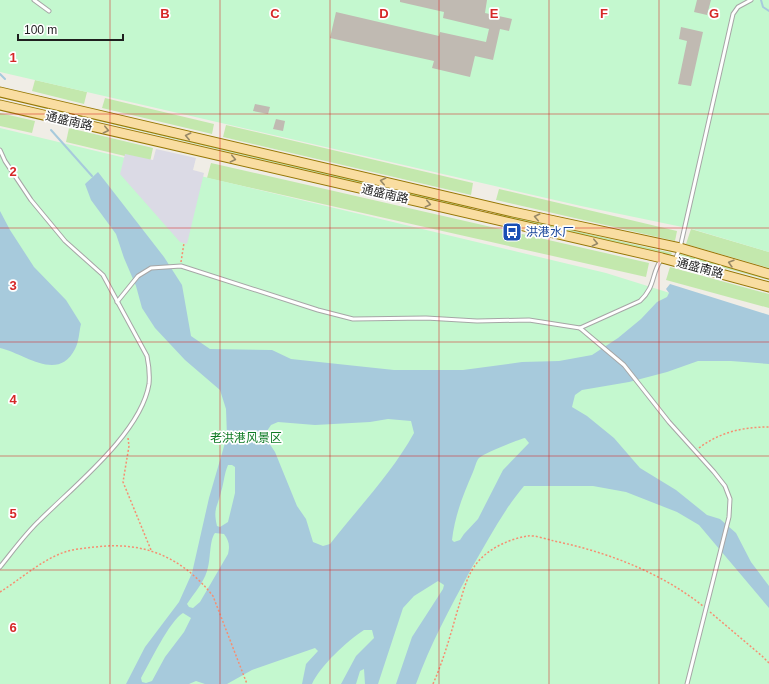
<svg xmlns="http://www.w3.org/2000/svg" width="769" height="684" viewBox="0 0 769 684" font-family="Arial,'Noto Sans SC',sans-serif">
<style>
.grass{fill:#c3e8ad}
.park{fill:#c4f8cf}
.plaza{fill:#dbdae5}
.water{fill:#a7cadc;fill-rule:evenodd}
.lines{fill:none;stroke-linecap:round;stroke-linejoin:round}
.stream{stroke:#a7cadc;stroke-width:2}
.building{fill:#c0bab2}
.lane-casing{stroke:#a6a6a6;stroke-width:5}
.primary-casing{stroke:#967705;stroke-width:11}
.path{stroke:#f68e71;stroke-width:1.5;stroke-dasharray:2 2;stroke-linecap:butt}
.lane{stroke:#fff;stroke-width:3}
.primary{stroke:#f9dda1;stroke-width:9}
.oneway{stroke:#978866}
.grid{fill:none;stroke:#d62828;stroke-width:1;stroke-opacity:0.55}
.labels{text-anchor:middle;stroke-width:3.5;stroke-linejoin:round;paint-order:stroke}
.street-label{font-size:12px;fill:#1f1f1f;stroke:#fff}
.transit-label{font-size:12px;fill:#164399;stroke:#fff;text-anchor:start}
.park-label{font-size:12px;fill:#0f7b25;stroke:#fff}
.grid-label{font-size:13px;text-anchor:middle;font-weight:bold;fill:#d62828;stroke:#fff;stroke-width:3.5;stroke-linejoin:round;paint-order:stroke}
</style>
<rect width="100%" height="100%" fill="#f0ede6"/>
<g class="grass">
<path d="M35,80l52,12 -3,12 -52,-13z"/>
<path d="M105,98l109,26 -2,10 -110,-26z"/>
<path d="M35,104l435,103v2l-435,-103z"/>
<path d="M0,113l35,8 -3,12 -32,-7z"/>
<path d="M226,125l247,58 -2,12 -248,-58z"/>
<path d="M69,128l84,20 -3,14 -84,-20z"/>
<path d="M211,163l438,100 -3,14 -439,-99z"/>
<path d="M499,189l178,42 -2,10 -179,-41z"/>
<path d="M496,213l176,40 -1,2 -175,-40z"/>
<path d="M691,229l78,23v16l-83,-24z"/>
<path d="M680,254l89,24v2l-89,-24z"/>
<path d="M670,267l99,27v14l-103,-28z"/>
</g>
<g class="park">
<path d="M0,0h769v252l-77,-23 -111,-23 -581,-134z"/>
<path d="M0,128l606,145 163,51v360h-769z"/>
</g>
<path class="plaza" d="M156,149l40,9 -3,12 11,3 -17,71 -7,-2 -60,-68 5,-20 28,6z"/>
<g class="water">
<path d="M98,172l66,85 18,28 9,51 19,13 62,1 19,9 103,11h69l59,-8 37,-1 33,-6 26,-17 23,-19 16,-17 10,-5 2,-4 -3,-4 4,-5 99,31v49l-38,-3h-33l-31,11 -38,10 -47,8 -7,5 -3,12 15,9 27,22 26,30 36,22 31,25 13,4 16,14 15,29 18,24v22l-70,-83 -22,-13 -51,-20 -33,-6h-69c-22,26 -37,56 -54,85 -20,37 -40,74 -54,113h-20l16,-47 31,-48 1,-4 -6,-4 -24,15 -11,12 -25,76h-13l-1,-15 -4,2 -4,13h-15l15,-28 18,-18 -2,-8h-8c-17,11 -44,36 -52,54h-10l4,-20 12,-13 -3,-3 -63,22 -25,14h-22l-9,-3 -7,3h-63l19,-37 34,-45 13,-29 17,-75 18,-62 -1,-27 -6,-19 -35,-30 -30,-32 -13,-20 -6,-22 -12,-28 -8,-24 -25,-34 -6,-16zM388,419l23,2 3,12c-22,40 -56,75 -84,111l-7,2 -10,-4 -7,-23 -9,-13 -22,-54 -6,-9 -2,-12 4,-6 7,-3 37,3 55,-3zM525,438l4,5 -26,27 -25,49 -14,15 -4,6 -6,2 -2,-2c3,-25 11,-45 21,-68 2,-4 3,-11 6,-14 5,-5 38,-18 46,-20zM228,465h4l3,2v26l-7,29 -8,5 -3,-1c-4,-18 0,-17 4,-34 3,-9 3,-18 7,-27zM215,533l9,1c5,7 6,11 4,20l-28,48 -7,6 -4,-1 -2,-3c7,-11 16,-20 20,-33 4,-11 2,-30 8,-38zM183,613l8,5 -7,14 -19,25 -13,24 -6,2 -4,-1 -1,-4c8,-14 29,-58 42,-65z"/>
<path d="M0,211l10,19 24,37 32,33 15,24c-2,8 -2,18 -6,25 -17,34 -51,4 -75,-1z"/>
</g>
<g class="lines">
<g class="stream">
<path d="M761,0l2,7 6,4"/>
<path d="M0,74l5,5"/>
<path d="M51,130l41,46"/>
</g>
</g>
<g class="building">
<path d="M400,0h87l-2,13 27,6 -3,12 -9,-2 -7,31 -18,-4 -5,21 -38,-9 2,-7 -104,-23 6,-26 103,24 1,-4 46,10 3,-13 -46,-11 1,-6 -44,-10z"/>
<path d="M697,0h14l-4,15 -13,-3z"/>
<path d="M681,27l22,5 -12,54 -13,-2 9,-43 -8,-2z"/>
<path d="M255,104l15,3 -2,7 -15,-3z"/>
<path d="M276,119l9,2 -2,10 -10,-2z"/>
</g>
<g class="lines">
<g class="lane-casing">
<g id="lane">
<path d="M34,0l15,11"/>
<path d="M0,150l5,11 26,39 34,41 38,34 44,81c2,10 3,18 2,28 -8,49 -75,102 -109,136 -15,14 -27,31 -40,47"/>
<path d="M675,260l5,-12 53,-234 5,-7 13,-7"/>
<path d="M117,302l21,-26 13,-8 30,-2 137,44 35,9 73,-1 51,3 52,-1 51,8 60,-27c16,-15 11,-27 21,-41"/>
<path d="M580,328l44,37 45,57 45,50 11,14 5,13 -1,18 -42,167"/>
</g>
</g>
<g class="primary-casing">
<g id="primary">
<path d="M0,92l513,120 167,36 89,26"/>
<path d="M0,105l662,153 107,29"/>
</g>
</g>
<g class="path">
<path d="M181,262l3,-19"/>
<path d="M128,438l1,8 -6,36 28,68"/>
<path d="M699,448c21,-16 44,-21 70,-21"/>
<path d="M0,592c21,-13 41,-32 65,-40 9,-3 20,-4 30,-5 49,-6 87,10 118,49l34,88"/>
<path d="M710,612l52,44 7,7"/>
<path d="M433,684c10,-23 17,-47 24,-72 5,-15 8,-32 17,-45 11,-17 34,-28 54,-31 7,-1 18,3 26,5 53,11 106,31 149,65"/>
</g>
<use href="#lane" class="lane"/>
<use href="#primary" class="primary"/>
</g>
<defs><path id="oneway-chevron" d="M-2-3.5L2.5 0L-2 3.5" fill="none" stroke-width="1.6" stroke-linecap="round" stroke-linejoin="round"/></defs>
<g class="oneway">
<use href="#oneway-chevron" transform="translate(106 130) rotate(13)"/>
<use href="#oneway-chevron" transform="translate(188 136) rotate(-167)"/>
<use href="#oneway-chevron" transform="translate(233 159) rotate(13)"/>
<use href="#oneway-chevron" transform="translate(383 181) rotate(-167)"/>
<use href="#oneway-chevron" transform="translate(428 204) rotate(13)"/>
<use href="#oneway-chevron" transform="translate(537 217) rotate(-168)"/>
<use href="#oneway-chevron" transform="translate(595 243) rotate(13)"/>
<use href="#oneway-chevron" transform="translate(731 263) rotate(-164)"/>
</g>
<path class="grid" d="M110,0v684M220,0v684M330,0v684M439,0v684M549,0v684M659,0v684M0,114h769M0,228h769M0,342h769M0,456h769M0,570h769"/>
<defs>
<g id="bus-square" transform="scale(1)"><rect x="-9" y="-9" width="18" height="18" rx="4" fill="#1a4fb4" stroke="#fff"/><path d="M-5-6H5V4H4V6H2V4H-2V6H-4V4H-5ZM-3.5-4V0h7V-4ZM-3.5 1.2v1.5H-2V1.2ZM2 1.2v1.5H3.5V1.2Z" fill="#fff"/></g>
</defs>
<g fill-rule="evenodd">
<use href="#bus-square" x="512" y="232"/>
</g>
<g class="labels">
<g class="street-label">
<text transform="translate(69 121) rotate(13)" y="4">通盛南路</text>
<text transform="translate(385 194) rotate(13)" y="4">通盛南路</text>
<text transform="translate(700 268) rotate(15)" y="4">通盛南路</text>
</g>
<g class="transit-label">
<text x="526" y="236">洪港水厂</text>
</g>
<g class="park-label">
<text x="246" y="442">老洪港风景区</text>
</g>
</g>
<g class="grid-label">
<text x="165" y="18">B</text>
<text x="275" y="18">C</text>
<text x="384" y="18">D</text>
<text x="494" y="18">E</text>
<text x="604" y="18">F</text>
<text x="714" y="18">G</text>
<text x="13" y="62">1</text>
<text x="13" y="176">2</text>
<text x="13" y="290">3</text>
<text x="13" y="404">4</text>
<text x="13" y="518">5</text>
<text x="13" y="632">6</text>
</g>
<path d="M18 34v6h105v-6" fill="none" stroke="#1f1f1f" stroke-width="2"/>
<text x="24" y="34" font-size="12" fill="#1f1f1f" stroke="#ffffff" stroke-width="3" paint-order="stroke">100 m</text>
</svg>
